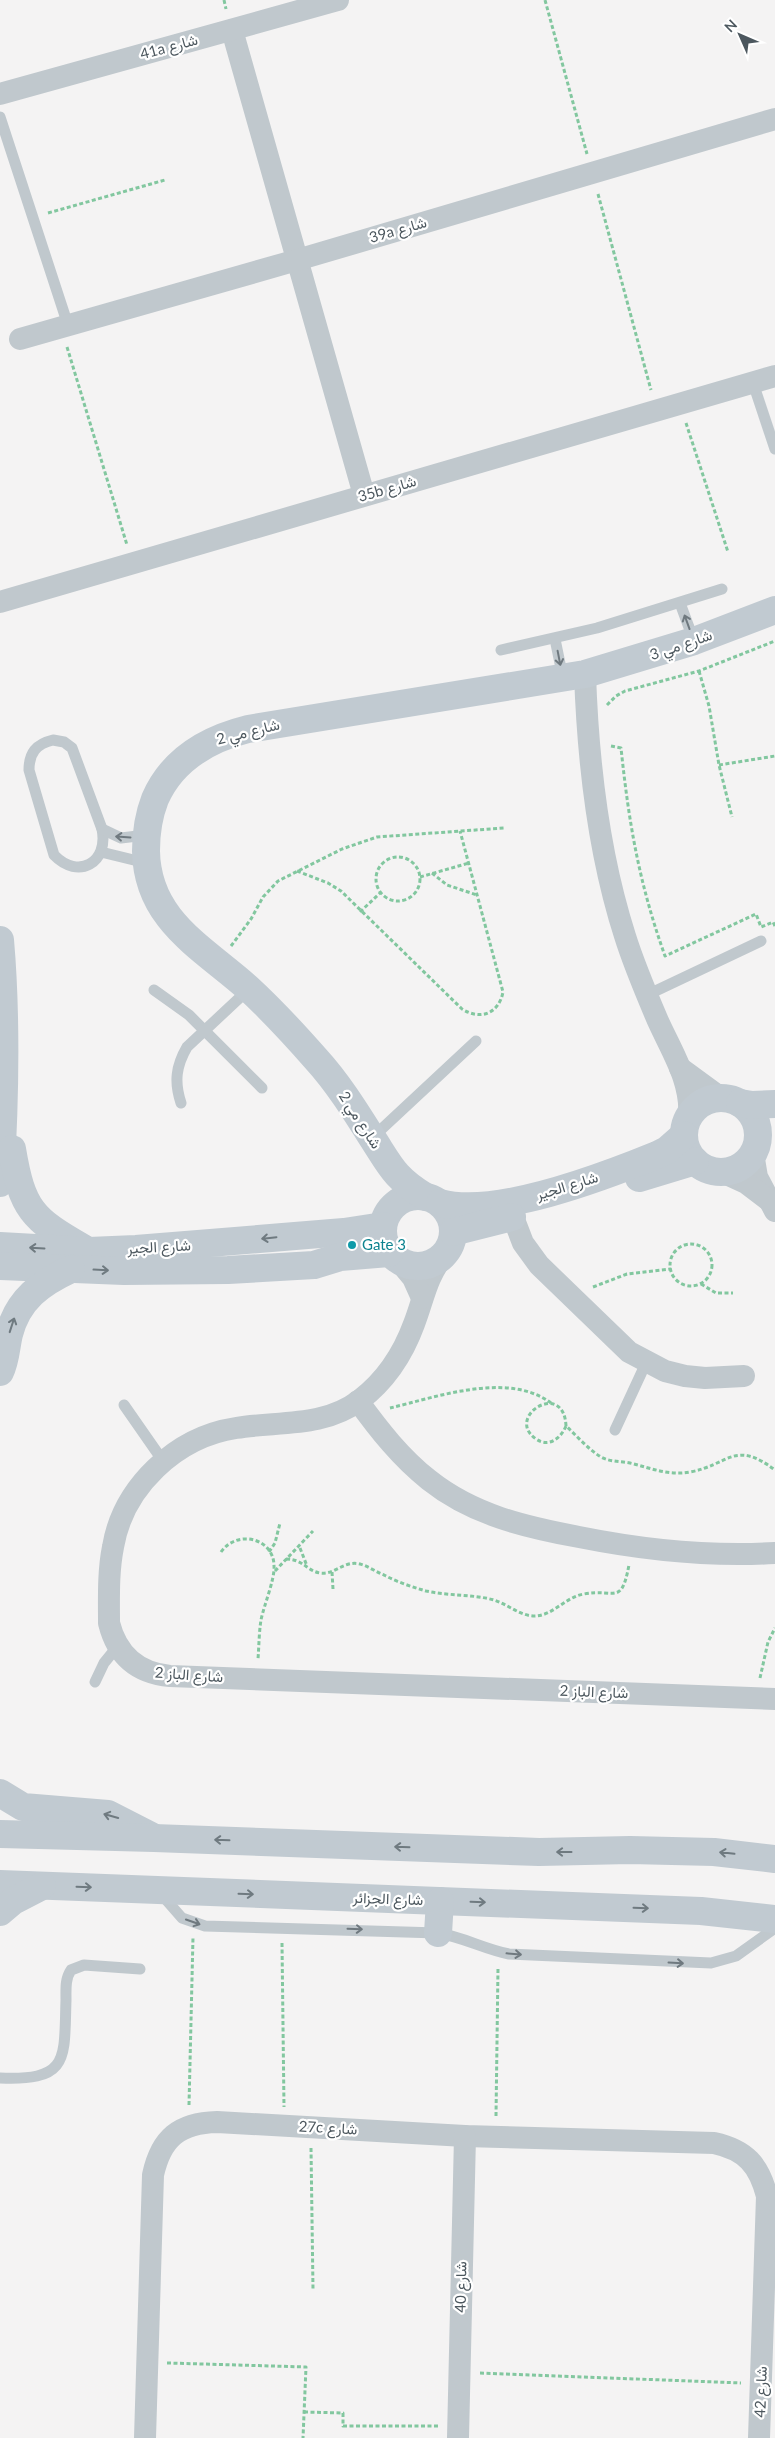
<svg xmlns="http://www.w3.org/2000/svg" width="775" height="2438" viewBox="0 0 775 2438" font-family="Lato,Vazirmatn,sans-serif">
<style>
.lines{fill:none;stroke-linecap:round;stroke-linejoin:round}
.path{stroke:#82c79f;stroke-width:3;stroke-dasharray:4 2.5;stroke-linecap:butt}
.lane{stroke:#c0c8cd;stroke-width:11}
.street{stroke:#c0c8cd;stroke-width:22}
.secondary{stroke:#c1cad1;stroke-width:28}
.oneway{stroke:#6f797f}
.oneway2{stroke:#6f7a80}
.culture-dot{fill:#0f9aa8;stroke:#fff;stroke-width:2}
.labels{text-anchor:middle;stroke-width:4.5;stroke-linejoin:round;paint-order:stroke}
.street-label{font-size:15px;fill:#4c575e;stroke:#fff}
.culture-label{font-size:15px;fill:#0d838f;stroke:#fff;text-anchor:start}
</style>
<rect width="100%" height="100%" fill="#f4f3f3"/>
<g class="lines">
<g class="path">
<path d="M224,0l2,9"/>
<path d="M545,0l42,154"/>
<path d="M598,194l53,196"/>
<path d="M48,213l117,-33"/>
<path d="M67,347l60,198"/>
<path d="M686,423l42,129"/>
<path d="M699,671l10,35 10,59 13,52"/>
<path d="M607,705l9,-9 9,-5 74,-20 76,-30"/>
<path d="M611,746l10,2c8,76 18,135 44,208l91,-42 5,13 12,-5 2,4"/>
<path d="M719,765l56,-9"/>
<circle cx="398" cy="879" r="22"/>
<path d="M297,871l31,12 13,8 121,118c19,12 37,4 41,-17l-43,-161"/>
<path d="M432,873l15,12 30,10"/>
<path d="M420,877l49,-14"/>
<path d="M360,912l20,-19"/>
<path d="M231,946l20,-27 12,-22 15,-16 64,-32 35,-12 127,-9"/>
<circle cx="691" cy="1265" r="21"/>
<path d="M701,1284l15,9h17"/>
<path d="M593,1287l34,-13 44,-5"/>
<path d="M390,1408c47,-11 118,-37 161,-5"/>
<path d="M566,1426c-5,12 -17,22 -30,13 -32,-22 28,-60 30,-13 11,10 22,23 35,31 9,5 19,4 29,6 21,5 38,13 60,9 39,-7 44,-33 85,-2"/>
<path d="M300,1548l7,18"/>
<path d="M221,1552c16,-23 53,-14 53,14 1,13 -10,39 -13,54 -2,12 -2,26 -3,39"/>
<path d="M269,1552l6,-9 5,-20"/>
<path d="M286,1559c17,0 21,12 34,14 15,2 24,-13 40,-9 8,2 16,8 24,11 13,7 28,12 42,16 23,5 46,3 68,9 13,4 25,15 39,16 19,1 32,-19 51,-22 31,-6 37,13 45,-29"/>
<path d="M275,1571l38,-40"/>
<path d="M332,1572l1,17"/>
<path d="M760,1678l8,-36 7,-14"/>
<path d="M282,1943l2,164"/>
<path d="M189,2105l4,-168"/>
<path d="M496,2116l2,-148"/>
<path d="M311,2148l2,141"/>
<path d="M167,2363l139,4 -3,71"/>
<path d="M480,2373l261,10"/>
<path d="M304,2412l39,1v13h96"/>
</g>
<g class="lane">
<path d="M0,117l68,208"/>
<path d="M753,383l22,66"/>
<path d="M680,603l14,38"/>
<path d="M555,639l8,39"/>
<path d="M501,650l96,-22 125,-39"/>
<path d="M53,740l11,2 8,6 30,81c7,34 -24,51 -48,26l-25,-85c0,-17 7,-26 24,-30z"/>
<path d="M102,829l19,9 25,-3"/>
<path d="M101,852l45,11"/>
<path d="M154,990l35,25 73,73"/>
<path d="M647,995l114,-54"/>
<path d="M181,1103c-7,-21 -5,-37 6,-56l62,-58"/>
<path d="M373,1137l103,-96"/>
<path d="M124,1405l39,56"/>
<path d="M615,1430l31,-67"/>
<path d="M95,1682l9,-19 13,-16"/>
<path d="M161,1894l21,24 23,8 233,7c25,4 46,16 71,21l202,9 25,-7 39,-28"/>
<path d="M0,2078c70,3 64,-19 66,-78 0,-11 -1,-21 5,-30l13,-5 56,4"/>
</g>
<g class="street">
<path d="M232,30l132,465"/>
<path d="M0,94l338,-94"/>
<path d="M20,339l277,-79 478,-141"/>
<path d="M0,602l775,-226"/>
<path d="M585,674c3,89 13,178 40,262 9,29 21,57 33,85 14,31 34,61 31,96"/>
<path d="M680,1068l41,30"/>
<path d="M753,1153l4,24 18,34"/>
<path d="M722,1172l24,11 21,16"/>
<path d="M513,1217l10,26 16,22 90,87 36,19 20,5 20,2 39,-2"/>
<path d="M444,1255c-18,23 -20,43 -30,69 -11,30 -29,57 -54,76 -37,28 -82,21 -124,28 -60,9 -113,59 -123,119 -5,25 -4,51 -4,76 8,32 28,50 61,53l605,23"/>
<path d="M399,1261l14,17 9,20"/>
<path d="M358,1401c21,29 43,57 71,79 44,35 96,47 150,57 65,13 129,20 196,16"/>
<path d="M145,2438l8,-263c8,-37 26,-52 64,-53l248,14 249,7c32,7 45,22 53,53l-8,242"/>
<path d="M458,2438l7,-302"/>
</g>
<g class="secondary">
<path d="M0,940c7,81 5,162 0,243"/>
<circle cx="721" cy="1135" r="37"/>
<path d="M740,1103l12,2 23,-1"/>
<path d="M12,1149c10,60 20,70 71,99"/>
<path d="M639,1178l56,-17"/>
<circle cx="418" cy="1231" r="35"/>
<path d="M426,1197c-32,-19 -36,-32 -55,-61 -17,-27 -34,-54 -55,-77 -22,-25 -44,-49 -68,-71 -46,-41 -101,-68 -102,-137 0,-18 2,-34 9,-52 17,-39 53,-60 93,-70l337,-55 109,-33 81,-31"/>
<path d="M440,1203c56,15 163,-26 217,-48l10,-5 17,-15"/>
<path d="M453,1232l59,-15"/>
<path d="M0,1246l89,5 47,-2 208,-17 39,-6"/>
<path d="M0,1266l124,5 104,-1 86,-5 26,-8 49,-4"/>
<path d="M0,1372c6,-12 6,-26 9,-38 9,-35 32,-51 62,-65"/>
<path d="M0,1793l23,14 85,7 43,22"/>
<path d="M0,1834l154,4 385,14 91,-2 84,2 61,7"/>
<path d="M0,1884l701,27 74,8"/>
<path d="M0,1912l13,-11 29,-15"/>
<path d="M438,1933l2,-32"/>
</g>
</g>
<defs><path id="oneway-shaft" d="M-6 0H5M1.5-3L5.5 0L1.5 3" fill="none" stroke-width="1.6" stroke-linecap="round" stroke-linejoin="round" transform="scale(1.25)"/></defs>
<g class="oneway">
<use href="#oneway-shaft" transform="translate(687 622) rotate(-110)"/>
<use href="#oneway-shaft" transform="translate(559 658) rotate(79)"/>
<use href="#oneway-shaft" transform="translate(123 837) rotate(-176)"/>
<use href="#oneway-shaft" transform="translate(193 1922) rotate(19)"/>
<use href="#oneway-shaft" transform="translate(355 1929) rotate(2)"/>
<use href="#oneway-shaft" transform="translate(514 1954) rotate(5)"/>
<use href="#oneway-shaft" transform="translate(676 1963) rotate(3)"/>
</g>
<g class="oneway2">
<use href="#oneway-shaft" transform="translate(269 1238) rotate(174)"/>
<use href="#oneway-shaft" transform="translate(37 1248) rotate(-177)"/>
<use href="#oneway-shaft" transform="translate(101 1270) rotate(3)"/>
<use href="#oneway-shaft" transform="translate(12 1325) rotate(-72)"/>
<use href="#oneway-shaft" transform="translate(111 1816) rotate(-164)"/>
<use href="#oneway-shaft" transform="translate(222 1840) rotate(-178)"/>
<use href="#oneway-shaft" transform="translate(402 1847) rotate(-178)"/>
<use href="#oneway-shaft" transform="translate(564 1852) rotate(180)"/>
<use href="#oneway-shaft" transform="translate(727 1853) rotate(-174)"/>
<use href="#oneway-shaft" transform="translate(84 1887) rotate(2)"/>
<use href="#oneway-shaft" transform="translate(246 1894) rotate(2)"/>
<use href="#oneway-shaft" transform="translate(478 1902) rotate(2)"/>
<use href="#oneway-shaft" transform="translate(641 1908) rotate(2)"/>
</g>
<circle class="culture-dot" cx="352" cy="1245" r="5"/>
<g class="labels">
<g class="street-label">
<text transform="translate(169 47) rotate(-15)" y="5">41a شارع</text>
<text transform="translate(398 230) rotate(-16)" y="5">39a شارع</text>
<text transform="translate(387 489) rotate(-16)" y="5">35b شارع</text>
<text transform="translate(681 645) rotate(-19)" y="5">شارع مي 3</text>
<text transform="translate(248 732) rotate(-14)" y="5">شارع مي 2</text>
<text transform="translate(360 1120) rotate(57)" y="5">شارع مي 2</text>
<text transform="translate(567 1186) rotate(-17)" y="5">شارع الجير</text>
<text transform="translate(159 1247) rotate(-3)" y="5">شارع الجير</text>
<text transform="translate(189 1675) rotate(4)" y="5">شارع الباز 2</text>
<text transform="translate(594 1692) rotate(2)" y="5">شارع الباز 2</text>
<text transform="translate(388 1899) rotate(2)" y="5">شارع الجزائر</text>
<text transform="translate(328 2128) rotate(3)" y="5">27c شارع</text>
<text transform="translate(461 2287) rotate(-89)" y="5">شارع 40</text>
<text transform="translate(761 2392) rotate(-88)" y="5">شارع 42</text>
</g>
<g class="culture-label">
<text x="362" y="1250">Gate 3</text>
</g>
</g>
<g transform="translate(740 35) rotate(315)" stroke="#ffffff" stroke-width="4" paint-order="stroke">
<path d="M0-4L9 19L0 12L-9 19Z" fill="#4c575e"/>
<text y="-8" font-size="14" font-weight="bold" text-anchor="middle" fill="#4c575e">N</text>
</g>
</svg>
